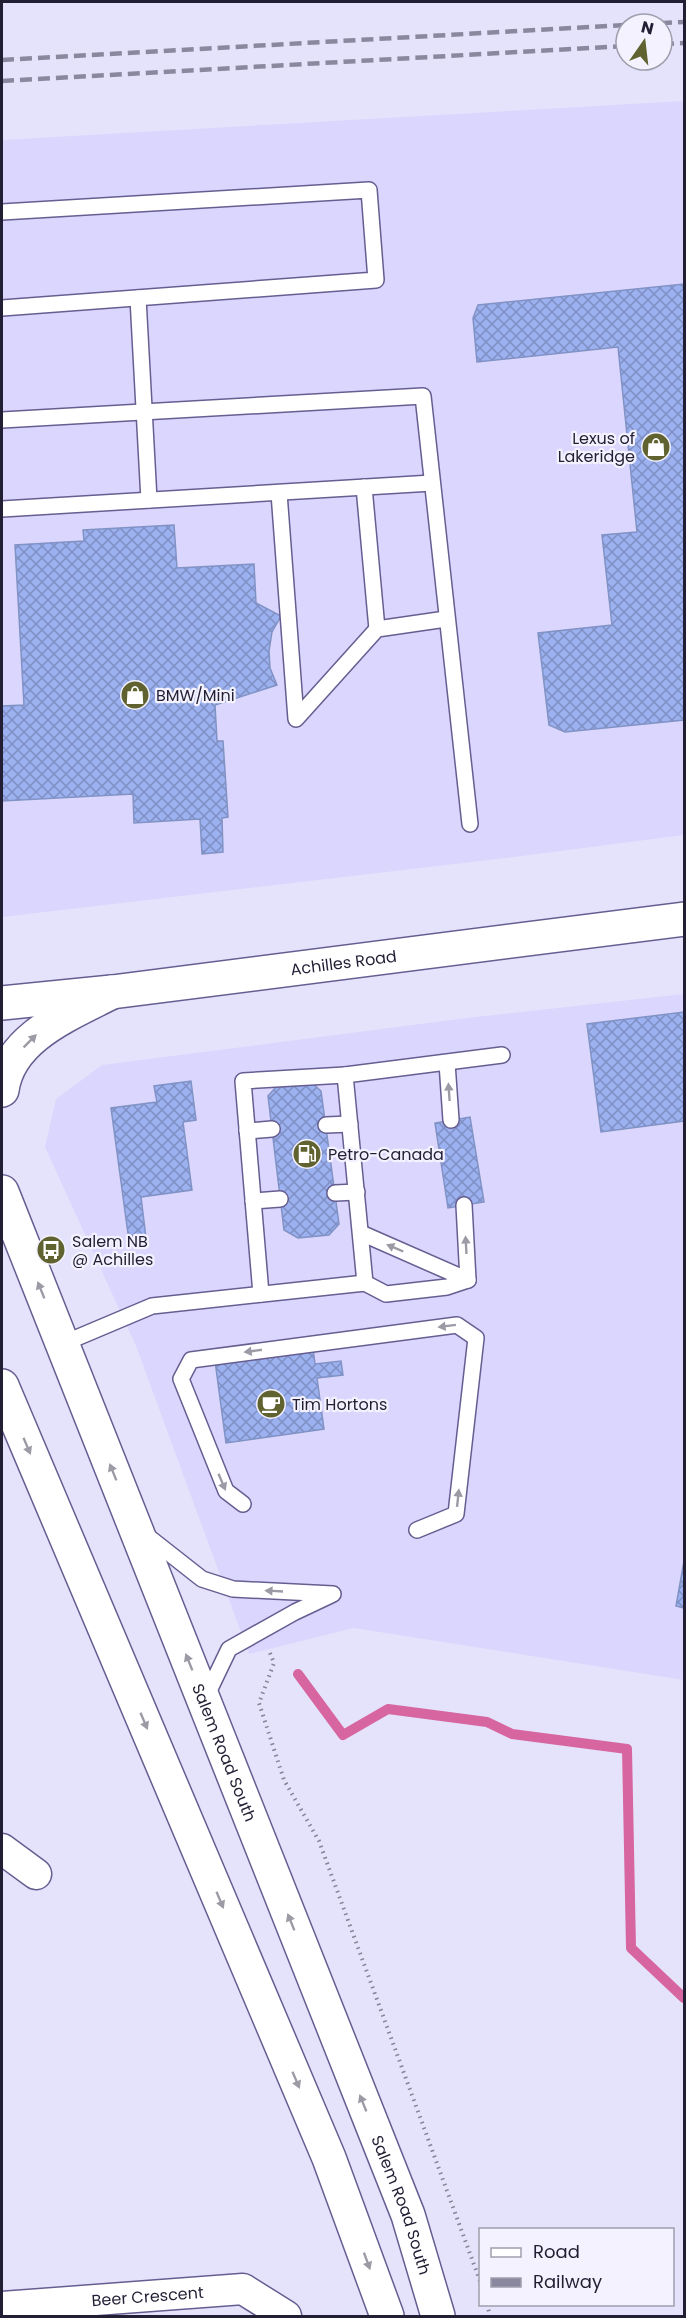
<svg xmlns="http://www.w3.org/2000/svg" width="686" height="2318" viewBox="0 0 686 2318" font-family="Poppins,sans-serif">
<style>
.built{fill:#dad6fd}
.lines{fill:none;stroke-linecap:round;stroke-linejoin:round}
.stream{stroke:#d765a0;stroke-width:10}
.building{fill:url(#building-cross-hatch);stroke:#8192c5;stroke-width:1.5}
.service-casing{stroke:#665e91;stroke-width:18}
.minor-casing{stroke:#665e91;stroke-width:33}
.tertiary-casing{stroke:#665e91;stroke-width:36}
.secondary-casing{stroke:#665e91;stroke-width:36}
.path{stroke:#858299;stroke-width:4;stroke-dasharray:1.5 4.5;stroke-linecap:butt}
.service{stroke:#fff;stroke-width:15}
.minor{stroke:#fff;stroke-width:30}
.tertiary{stroke:#fff;stroke-width:33}
.secondary{stroke:#fff;stroke-width:33}
.rail{stroke:#8a889e;stroke-width:4.5;stroke-dasharray:12 6;stroke-linecap:butt}
.oneway{fill:#9c9aa4}
.labels{text-anchor:middle;stroke-width:4.5;stroke-linejoin:round;paint-order:stroke}
.poi-label{font-size:16px;fill:#221f34;stroke:#f3f2fe;text-anchor:start}
.street-label{font-size:16px;fill:#221f34;stroke:#f3f2fe}
</style>
<defs>
<pattern id="building-cross-hatch" width="8" height="8" patternUnits="userSpaceOnUse" patternTransform="scale(1.5)"><rect width="8" height="8" fill="#9cb1f0"/><path d="M0 0l8 8M0 8l8-8" fill="none" stroke="#7f8fc3"/></pattern>
</defs>
<rect width="100%" height="100%" fill="#e5e3fb"/>
<g class="built">
<path d="M684,101v734l-170,22 -512,60v-777z"/>
<path d="M684,994v686l-330,-52 -105,26 -113,-308 -91,-199 11,-48 46,-34 365,-47z"/>
</g>
<g class="lines">
<path class="stream" d="M298,1674l45,61 45,-26 99,13 25,12 115,15 4,199 53,50"/>
</g>
<g class="building">
<path d="M684,284v436l-119,12 -16,-7 -11,-92 74,-8 -10,-90 35,-3 -19,-185 -141,15 -4,-44 5,-13z"/>
<path d="M174,525l3,43 77,-4 2,39 25,13 -9,16 -3,19 1,17 7,17 -62,20 2,36h6l5,76 -6,1 1,34 -21,2 -2,-35 -66,4 -1,-29 -131,7v-95l22,-1 -9,-160 69,-4 -1,-11z"/>
<path d="M684,1012v109l-83,11 -14,-108z"/>
<path d="M191,1081l5,39 -13,2 9,68 -51,7 5,41 -17,3 -18,-133 46,-6 -3,-16z"/>
<path d="M311,1082l10,9 18,133 -10,11 -31,3 -14,-8 -16,-134 9,-10z"/>
<path d="M470,1117l14,85 -36,6 -13,-85z"/>
<path d="M313,1348l2,16 26,-3 2,14 -26,3 7,51 -98,14 -11,-82z"/>
<path d="M684,1561v47l-8,-2z"/>
</g>
<g class="lines">
<g class="service-casing">
<g id="service">
<path d="M2,212l367,-22 7,90 -374,28"/>
<path d="M138,298l11,202"/>
<path d="M2,420l421,-24 47,428"/>
<path d="M364,487l13,142"/>
<path d="M279,493l17,226 81,-90 69,-10"/>
<path d="M2,509l430,-26"/>
<path d="M447,1063l4,57"/>
<path d="M345,1075l157,-20"/>
<path d="M326,1125l24,-1"/>
<path d="M247,1131l25,-2"/>
<path d="M335,1193l22,-1"/>
<path d="M253,1201l27,-2"/>
<path d="M361,1233l107,47"/>
<path d="M261,1294l-18,-213 102,-6 20,208"/>
<path d="M62,1344l90,-38 213,-23 21,11 61,-7 21,-7 -4,-75"/>
<path d="M243,1504l-17,-13 -45,-112 10,-19 266,-35 19,13 -20,176 -39,16"/>
<path d="M146,1535l56,44 31,10 100,5"/>
<path d="M205,1699l24,-50 66,-37 36,-17"/>
</g>
</g>
<g class="minor-casing">
<g id="minor">
<path d="M2,1849l34,25"/>
<path id="s1" d="M2,2307l241,-18 43,27"/>
</g>
</g>
<g class="tertiary-casing">
<g id="tertiary">
<path id="s2" d="M2,1003l110,-11 572,-73"/>
</g>
</g>
<g class="secondary-casing">
<g id="secondary">
<path d="M2,1090c7,-53 68,-76 110,-98"/>
<path id="s3" d="M2,1192l406,1023 30,101"/>
<path d="M2,1386l327,772 58,158"/>
</g>
</g>
<g class="path">
<path d="M270,1653l4,10 -15,40 25,77 35,61 161,440"/>
<path d="M487,2304l3,12"/>
</g>
<use href="#service" class="service"/>
<use href="#minor" class="minor"/>
<use href="#tertiary" class="tertiary"/>
<use href="#secondary" class="secondary"/>
<g class="rail">
<path d="M642,24l42,-2"/>
<path d="M662,44l22,-1"/>
<path d="M2,60l624,-35"/>
<path d="M2,81l624,-35"/>
</g>
</g>
<defs><path id="oneway-solid" d="M-6-.8H1V-3.2L6.5 0L1 3.2V.8H-6Z" transform="scale(1.5)"/></defs>
<g class="oneway">
<use href="#oneway-solid" transform="translate(30 1041) rotate(-45)"/>
<use href="#oneway-solid" transform="translate(449 1092) rotate(-94)"/>
<use href="#oneway-solid" transform="translate(466 1245) rotate(-93)"/>
<use href="#oneway-solid" transform="translate(395 1248) rotate(-157)"/>
<use href="#oneway-solid" transform="translate(41 1290) rotate(-112)"/>
<use href="#oneway-solid" transform="translate(447 1326) rotate(173)"/>
<use href="#oneway-solid" transform="translate(253 1351) rotate(172)"/>
<use href="#oneway-solid" transform="translate(27 1446) rotate(67)"/>
<use href="#oneway-solid" transform="translate(113 1472) rotate(-112)"/>
<use href="#oneway-solid" transform="translate(222 1482) rotate(67)"/>
<use href="#oneway-solid" transform="translate(458 1498) rotate(-84)"/>
<use href="#oneway-solid" transform="translate(274 1591) rotate(-177)"/>
<use href="#oneway-solid" transform="translate(189 1662) rotate(-112)"/>
<use href="#oneway-solid" transform="translate(144 1721) rotate(67)"/>
<use href="#oneway-solid" transform="translate(220 1900) rotate(67)"/>
<use href="#oneway-solid" transform="translate(291 1922) rotate(-112)"/>
<use href="#oneway-solid" transform="translate(296 2080) rotate(67)"/>
<use href="#oneway-solid" transform="translate(363 2103) rotate(-112)"/>
<use href="#oneway-solid" transform="translate(367 2261) rotate(70)"/>
</g>
<defs>
<g id="shop-disc" transform="scale(1.5)"><circle r="9.5" fill="#60622f" stroke="#f3f2fe"/><path d="M-5-2.5h2.3a2.7 3.5 0 0 1 5.4 0H5L5.5 6h-11ZM-1.5-2.5h3a1.5 2.3 0 0 0-3 0Z" fill="#fff"/></g>
<g id="fuel-disc" transform="scale(1.5)"><circle r="9.5" fill="#60622f" stroke="#f3f2fe"/><path d="M-5.5-6h7V0h2V4h1.3V-2.5L3-4.5l.8-.8L6-3V5H2.5V1h-1V6h-7ZM-4.2-4.7v3.2H.2V-4.7Z" fill="#fff"/></g>
<g id="bus-disc" transform="scale(1.5)"><circle r="9.5" fill="#60622f" stroke="#f3f2fe"/><path d="M-5-6H5V4H4V6H2V4H-2V6H-4V4H-5ZM-3.5-4V0h7V-4ZM-3.5 1.2v1.5H-2V1.2ZM2 1.2v1.5H3.5V1.2Z" fill="#fff"/></g>
<g id="cafe-disc" transform="scale(1.5)"><circle r="9.5" fill="#60622f" stroke="#f3f2fe"/><path d="M-5.5-4.5H6V0H3Q3 3.5 0 3.5H-2.5Q-5.5 3.5-5.5 0ZM3-3.2v2h1.7v-2ZM-6 4.5H4V6H-6Z" fill="#fff"/></g>
</defs>
<g fill-rule="evenodd">
<use href="#shop-disc" x="656" y="447"/>
<use href="#shop-disc" x="135" y="695"/>
<use href="#fuel-disc" x="307" y="1154"/>
<use href="#bus-disc" x="51" y="1250"/>
<use href="#cafe-disc" x="271" y="1404"/>
</g>
<g class="labels">
<g class="poi-label">
<text x="635" y="444" text-anchor="end">Lexus of<tspan x="635" dy="18">Lakeridge</tspan></text>
<text x="156" y="701">BMW/Mini</text>
<text x="328" y="1160">Petro-Canada</text>
<text x="72" y="1247">Salem NB<tspan x="72" dy="18">@ Achilles</tspan></text>
<text x="292" y="1410">Tim Hortons</text>
</g>
<g class="street-label">
<text dy="6" stroke="none"><textPath href="#s2" startOffset="344">Achilles Road</textPath></text>
<text dy="6" stroke="none"><textPath href="#s3" startOffset="603">Salem Road South</textPath></text>
<text dy="6" stroke="none"><textPath href="#s3" startOffset="1089">Salem Road South</textPath></text>
<text dy="6" stroke="none"><textPath href="#s1" startOffset="146">Beer Crescent</textPath></text>
</g>
</g>
<rect width="686" height="2318" fill="none" stroke="#221f34" stroke-width="6"/>
<rect x="479" y="2228" width="195" height="78" fill="#f3f2fe" stroke="#9f9ead" stroke-width="1.5"/>
<rect x="491" y="2248" width="30" height="9" fill="#ffffff" stroke="#9f9ead" stroke-width="1.5"/>
<text x="533" y="2258" font-size="18" fill="#221f34">Road</text>
<rect x="491" y="2278" width="30" height="9" fill="#8a889e" stroke="#9f9ead" stroke-width="1.5"/>
<text x="533" y="2288" font-size="18" fill="#221f34">Railway</text>
<g transform="translate(644 42) rotate(14)"><circle r="28" fill="#f3f2fe" stroke="#9f9ead" stroke-width="1.5"/>
<path d="M0-4.5L10 22L0 15L-10 22Z" fill="#60622f"/>
<text y="-9" font-size="16" font-weight="bold" text-anchor="middle" fill="#221f34">N</text>
</g>
</svg>
